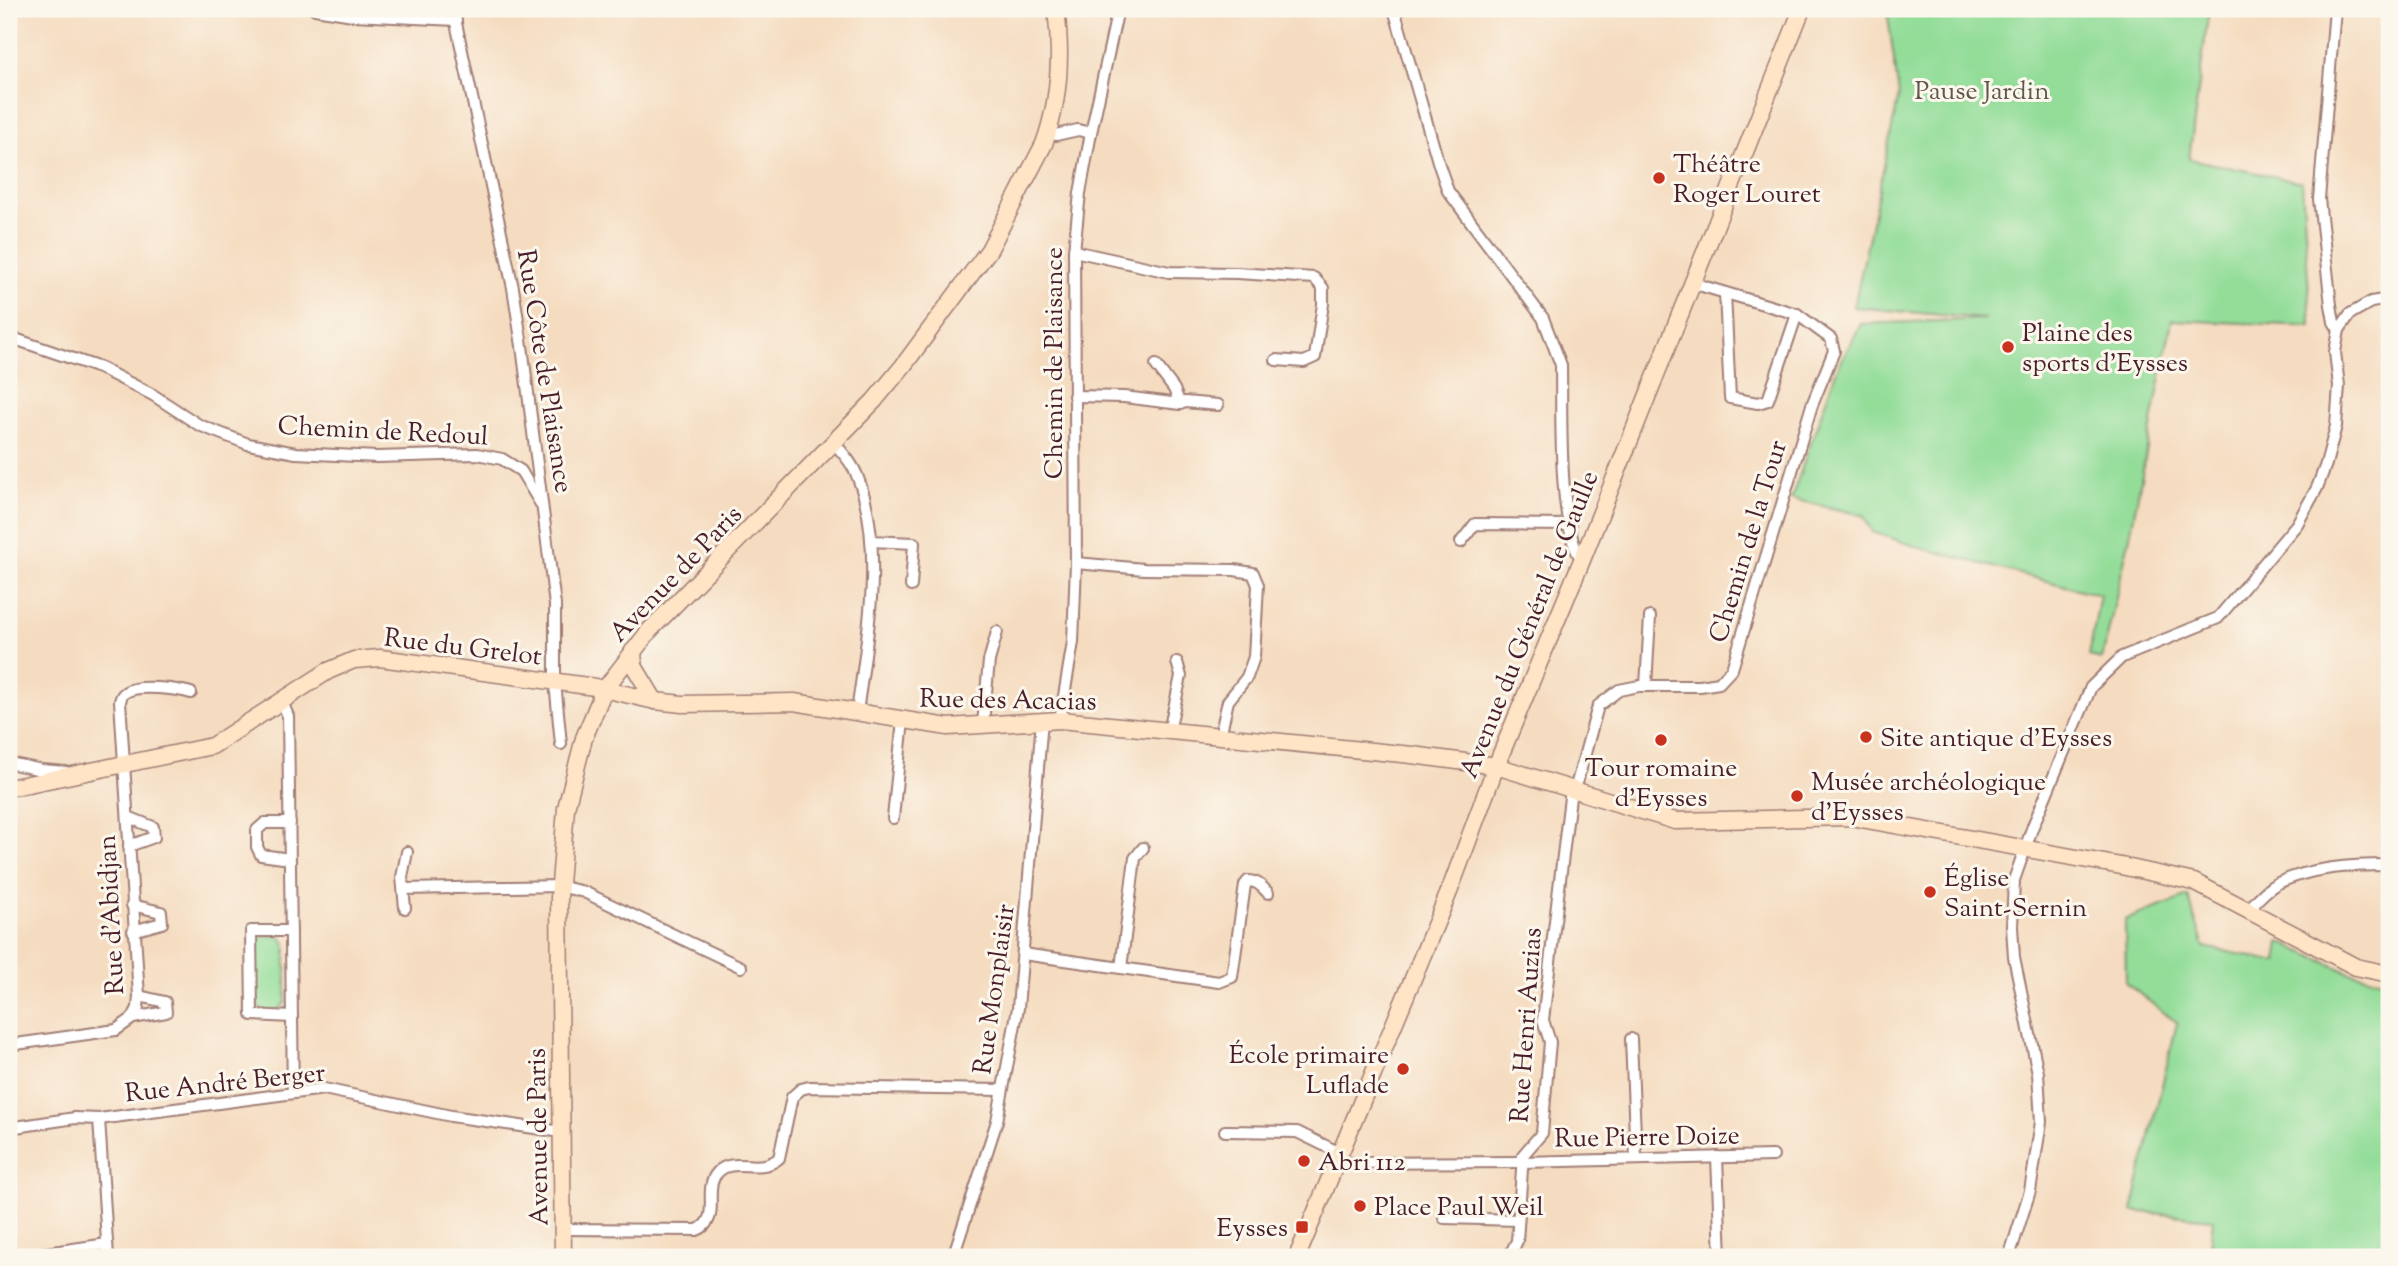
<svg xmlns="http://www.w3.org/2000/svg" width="2398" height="1266" viewBox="0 0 2398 1266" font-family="'Sorts Mill Goudy',serif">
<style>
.green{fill:#93dd99;stroke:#6e7e62;stroke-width:2}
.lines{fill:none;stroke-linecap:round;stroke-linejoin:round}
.street-casing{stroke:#a07e76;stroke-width:14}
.secondary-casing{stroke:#a07e76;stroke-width:19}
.street{stroke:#fff;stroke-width:10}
.secondary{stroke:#ffe4c6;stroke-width:16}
.poi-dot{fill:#c8321e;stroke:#fbf7ec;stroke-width:2.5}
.labels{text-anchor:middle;stroke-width:6;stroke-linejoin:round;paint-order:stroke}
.park-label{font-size:26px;fill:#60584c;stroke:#fbf7ec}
.poi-label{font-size:26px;fill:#4a1f2b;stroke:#fbf7ec;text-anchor:start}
.street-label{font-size:26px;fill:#4a1f2b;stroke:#fbf7ec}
</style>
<rect width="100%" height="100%" fill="#fbf7ec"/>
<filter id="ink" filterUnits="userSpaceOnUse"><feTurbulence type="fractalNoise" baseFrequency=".0143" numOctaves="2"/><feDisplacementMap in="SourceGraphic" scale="14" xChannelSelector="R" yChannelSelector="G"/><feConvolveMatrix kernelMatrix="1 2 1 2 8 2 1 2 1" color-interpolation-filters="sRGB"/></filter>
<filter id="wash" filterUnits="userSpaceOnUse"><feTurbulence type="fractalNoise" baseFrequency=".00686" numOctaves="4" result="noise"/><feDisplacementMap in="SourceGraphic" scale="28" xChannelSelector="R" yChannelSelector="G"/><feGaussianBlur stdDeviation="1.57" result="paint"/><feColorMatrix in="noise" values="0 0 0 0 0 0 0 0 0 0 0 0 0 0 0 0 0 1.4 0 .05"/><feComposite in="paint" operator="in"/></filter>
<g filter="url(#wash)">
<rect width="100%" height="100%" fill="#f5dcc0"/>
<g class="green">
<path d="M1887,9h322l-20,150 113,23 9,144 -139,-6 -42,216 -28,123 -13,-3 11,-61 -179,-47 -49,-16 -9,-17 -72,-16 46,-130 24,-45 125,-5 -132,-12 45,-212z"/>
<path d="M2188,896l16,51 73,15 3,-20 70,31 39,8v276h-180l4,-38 -81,-8 45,-188 -51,-40 -1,-63z"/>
<path d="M278,935l7,7 1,6v54l-9,9 -13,1 -8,-9 -1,-58 7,-9z"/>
</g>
</g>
<g filter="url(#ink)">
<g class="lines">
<g class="street-casing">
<g id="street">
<path d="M315,9l38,6 103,5"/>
<path d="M453,9l60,279 9,58 33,259v77l6,62"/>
<path d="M1394,9l45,156 9,26 95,127 18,47c1,45 -4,162 21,195"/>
<path d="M2335,9l-16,190 12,106 3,17 5,8"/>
<path d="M1049,130l7,5 22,-5 13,3"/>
<path d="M1074,251l95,21 68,1 77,5 9,10v16l-8,53 -11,5 -28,-2"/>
<path d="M1725,293l5,105 28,5 10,-3 29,-86"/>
<path d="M9,337l91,31 53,27 46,30 49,19 48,9 81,4 100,-3 25,5 19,12 21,35"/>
<path d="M1074,396l50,1 56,7 -6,-15 -18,-24"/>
<path d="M1180,404l5,-2 33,3"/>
<path d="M834,443c9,10 19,21 24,35 27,69 9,162 -1,234"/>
<path d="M871,541l43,2 -3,43"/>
<path d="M1461,542l14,-18 95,1"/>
<path d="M1076,563l68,6 90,1 19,3 5,12 -4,72 -7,20 -19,24 -8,35"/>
<path d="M1646,686l4,-69"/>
<path d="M282,702l6,14 5,377"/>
<path d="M1060,720l13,-78 3,-79 -2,-312 6,-58 11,-60 27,-124"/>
<path d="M983,724l6,-63 8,-29"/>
<path d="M1169,731l12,-55 -4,-14"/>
<path d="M9,763l33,7 24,2"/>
<path d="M1575,790l23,-84 21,-16 20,-4h61l19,-3 13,-14 80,-264 22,-54 -3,-12 -34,-25 -105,-31"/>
<path d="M128,817l25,10 1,10 -25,9"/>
<path d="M893,818l10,-98"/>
<path d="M290,823h-25l-8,7v17l4,8 29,4"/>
<path d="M404,889l155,-3 25,6 157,75"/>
<path d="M132,905l29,7 1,11 -29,8"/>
<path d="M405,908l-3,-31 5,-25"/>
<path d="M2248,910c8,-9 17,-20 28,-26 35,-17 75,-19 113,-19"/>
<path d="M291,931h-40l1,84 40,2"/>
<path d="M1023,954l98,14 14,-110 8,-10"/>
<path d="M1121,968l98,14 13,-5 13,-92 3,-4c10,0 14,6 20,12"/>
<path d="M133,1018l33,-6 -1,-10 -26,-6"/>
<path d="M1631,1039l5,120"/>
<path d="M9,1045l107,-15 17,-12 5,-10 1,-12 -19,-295c2,-5 1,-6 6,-9 11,-8 52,-3 65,1"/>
<path d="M99,1119l225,-30 127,27 111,16"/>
<path d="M9,1128l66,-10 24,1 9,138"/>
<path d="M1225,1131l72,1 43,21"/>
<path d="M1717,1157l4,100"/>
<path d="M1336,1163l186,-1 251,-6"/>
<path d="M1444,1218l74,2"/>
<path d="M563,1229l134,1c26,-11 4,-41 21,-58 15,-16 42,3 61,-14l13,-61 9,-8 8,-2 193,3"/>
<path d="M19,1257l88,-13"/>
<path d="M953,1257l44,-136 21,-113 24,-288"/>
<path d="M1509,1257l8,-16 6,-86 19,-22 8,-91 -7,-22 28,-231"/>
<path d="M2009,1257l21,-66 11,-69 -3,-49 -24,-116 -2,-30 2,-47 19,-54 58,-139 31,-30 96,-39 79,-94 20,-36 9,-24 10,-38 3,-40 -4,-34 4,-22 11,-16 21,-12 18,-3"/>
</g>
</g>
<g class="secondary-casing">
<g id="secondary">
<path d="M633,651l1,15 21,35"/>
<path d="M9,788l203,-42 116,-75 26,-11 26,-2 215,29 60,14 27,3 112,-2 154,25 112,-7 352,35 84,11 179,55 175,-4 271,49 73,16 162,85 33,7"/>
<path d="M563,1257l-4,-360 7,-89 18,-70 20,-48 45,-59 225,-230 29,-35 86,-116 55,-106c16,-44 18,-88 12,-135"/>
<path d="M1297,1257l152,-365 47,-126 86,-206 220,-551"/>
</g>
</g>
<use href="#street" class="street"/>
<use href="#secondary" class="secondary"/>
</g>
</g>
<g class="poi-dot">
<circle cx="1659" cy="178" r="7"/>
<circle cx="2008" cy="347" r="7"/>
<circle cx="1866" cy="737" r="7"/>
<circle cx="1661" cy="740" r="7"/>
<circle cx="1797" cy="796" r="7"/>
<circle cx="1930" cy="892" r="7"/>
<circle cx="1403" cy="1069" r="7"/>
<circle cx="1304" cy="1161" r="7"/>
<circle cx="1360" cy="1206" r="7"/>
<rect x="1295" y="1220" width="14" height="14" rx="3.5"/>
</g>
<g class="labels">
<g class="park-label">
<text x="1982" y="99">Pause Jardin</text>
</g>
<g class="poi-label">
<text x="1673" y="172">Théâtre<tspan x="1673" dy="30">Roger Louret</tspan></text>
<text x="2022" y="341">Plaine des<tspan x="2022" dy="30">sports d'Eysses</tspan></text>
<text x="1880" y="746">Site antique d'Eysses</text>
<text x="1661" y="776" text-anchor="middle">Tour romaine<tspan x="1661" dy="30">d'Eysses</tspan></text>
<text x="1811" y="790">Musée archéologique<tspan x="1811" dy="30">d'Eysses</tspan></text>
<text x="1944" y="886">Église<tspan x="1944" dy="30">Saint-Sernin</tspan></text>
<text x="1389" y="1063" text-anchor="end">École primaire<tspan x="1389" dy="30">Luflade</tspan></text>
<text x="1318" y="1170">Abri 112</text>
<text x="1374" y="1215">Place Paul Weil</text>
<text x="1288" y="1236" text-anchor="end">Eysses</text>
</g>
<g class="street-label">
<text transform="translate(1053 363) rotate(-90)" y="9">Chemin de Plaisance</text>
<text transform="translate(546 371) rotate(81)" y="9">Rue Côte de Plaisance</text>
<text transform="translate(383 430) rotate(3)" y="9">Chemin de Redoul</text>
<text transform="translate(1747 541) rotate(-73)" y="9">Chemin de la Tour</text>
<text transform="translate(675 573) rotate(-46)" y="9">Avenue de Paris</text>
<text transform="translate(1528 624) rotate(-68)" y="9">Avenue du Général de Gaulle</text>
<text transform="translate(463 646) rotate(7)" y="9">Rue du Grelot</text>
<text transform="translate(1008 699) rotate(1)" y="9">Rue des Acacias</text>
<text transform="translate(110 915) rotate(-93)" y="9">Rue d'Abidjan</text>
<text transform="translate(993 989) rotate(-82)" y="9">Rue Monplaisir</text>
<text transform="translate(1525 1025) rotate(-86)" y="9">Rue Henri Auzias</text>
<text transform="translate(225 1082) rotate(-6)" y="9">Rue André Berger</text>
<text transform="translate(1647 1136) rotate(-1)" y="9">Rue Pierre Doize</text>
<text transform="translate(537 1137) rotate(-91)" y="9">Avenue de Paris</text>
</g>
</g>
<rect width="2398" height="1266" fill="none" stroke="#fbf7ec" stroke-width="35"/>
</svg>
